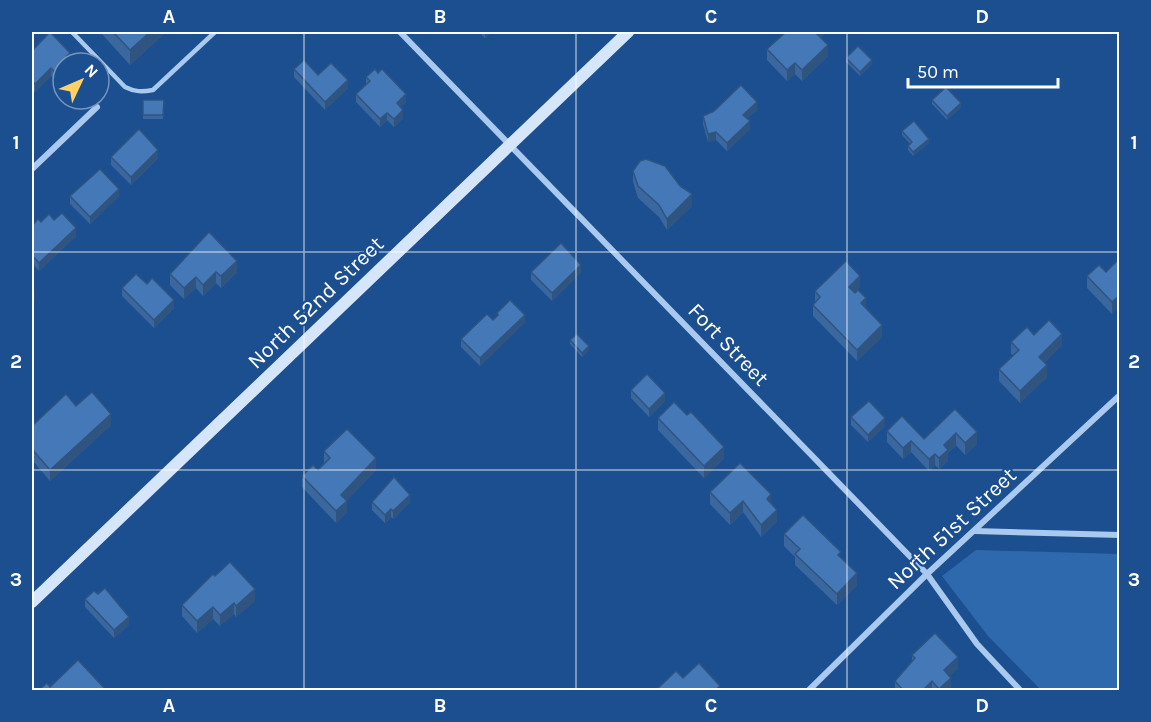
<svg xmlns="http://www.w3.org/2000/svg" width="1151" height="722" viewBox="0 0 1151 722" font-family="Karla,sans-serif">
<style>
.green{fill:#2e69ad}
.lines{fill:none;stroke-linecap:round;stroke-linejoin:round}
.service{stroke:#a9c9ee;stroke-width:4.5}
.minor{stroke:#a9c9ee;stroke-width:6}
.secondary{stroke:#d6e6fa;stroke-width:12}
.wall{fill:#3a679d}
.shaded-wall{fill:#305480}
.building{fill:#4478b7;stroke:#305480;stroke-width:1.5}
.grid{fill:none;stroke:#fff;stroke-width:1.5;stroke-opacity:0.55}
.labels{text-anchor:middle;stroke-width:4.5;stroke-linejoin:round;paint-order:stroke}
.street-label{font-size:22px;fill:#fff;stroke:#1b4f8f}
.neatline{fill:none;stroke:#fff;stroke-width:2}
.grid-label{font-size:20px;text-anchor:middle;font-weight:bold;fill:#fff}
</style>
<rect width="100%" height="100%" fill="#1b4f8f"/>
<path class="green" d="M976,550l143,4v136h-78l-53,-54 -46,-60z"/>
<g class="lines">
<path class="service" d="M72,32l53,55c10,5 17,5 28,3l62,-58"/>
<g class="minor">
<path d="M400,32l527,542 50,70 43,46"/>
<path d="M32,169l65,-62"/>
<path d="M975,531l145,4"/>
<path d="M809,690l118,-116 193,-179"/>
</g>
<path class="secondary" d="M32,602l596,-570"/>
</g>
<g class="wall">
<path d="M100,32h66l-36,33z"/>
<path d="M479,32h12l-6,6z"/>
<path d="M825,32v1l-4,4 7,19 -26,25 -7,-7 -8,7 -20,-21v-11z"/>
<path d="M32,51l38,9 -15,20 -4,-4 -16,16 -3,-4z"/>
<path d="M846,58l26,6 -12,12 -14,-14z"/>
<path d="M294,69l24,6 30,13 -23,22 -31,-33z"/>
<path d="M366,77l40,25 -6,5 3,11 -9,9 -7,-7 -7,7 -24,-25v-8l10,-10z"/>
<path d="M143,100h21l-1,19h-20z"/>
<path d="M932,100l29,7 -14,13 -15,-16z"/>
<path d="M757,110l-10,9 3,10 -23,22 -11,-11 -8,2 -5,-18v-8z"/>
<path d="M902,131l27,12 -16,13 -5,-6v-4l2,-2 -8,-9z"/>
<path d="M111,157l47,1 -27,27 -20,-20z"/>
<path d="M633,171l59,35 -25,24 -8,-13 -21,-19 -5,-16z"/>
<path d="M70,196h49l-29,28 -20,-20z"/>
<path d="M41,222l35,14 -37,35 -7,-8v-37z"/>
<path d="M209,232l28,40 -16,16 -5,-5 -13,13 -7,-8 -12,11 -14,-14v-11z"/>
<path d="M1119,259l-7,55 -25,-26v-12l19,-4z"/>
<path d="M531,272h50l-29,29 -21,-21z"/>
<path d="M860,287l-6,6 12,16 16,28 -25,24 -44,-45v-11l2,-2v-12z"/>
<path d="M122,288l52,20 -20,20 -32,-32z"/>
<path d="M497,313l28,9 -45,44 -19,-19v-8l32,-19 4,-3z"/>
<path d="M1034,335l28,10 -18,18 3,14 -27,26 -21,-22v-12l14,-14 -2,-1v-12z"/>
<path d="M570,340l19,10 -7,7 -12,-13z"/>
<path d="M631,390l34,11 -16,16 -18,-19z"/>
<path d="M76,406l35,19 -61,56 -18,-21v-34z"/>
<path d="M955,409l22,35 -12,11 -9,-10 -8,8v8l-9,8 -4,-4 -6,6 -18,-19 -8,7 -16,-17v-11l37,8z"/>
<path d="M851,417l34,9 -17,16 -17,-17z"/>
<path d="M658,418l66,40 -20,20 -46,-48z"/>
<path d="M324,451l52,19 -30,31 1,11 -11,11 -34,-36v-11l16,-6 6,-7z"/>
<path d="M710,492l61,11 6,18 -16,16 -18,-25 -13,13 -20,-21z"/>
<path d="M372,502h38l-17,17 -2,-2 -6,6 -13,-13z"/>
<path d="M784,534l57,24 16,27 -20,20 -42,-40v-8l-11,-11z"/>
<path d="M215,576l40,25 -19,16 -2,-3 -14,12 -7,-7 -16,14 -15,-17v-11z"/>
<path d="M85,599l44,26 -15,13 -29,-31z"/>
<path d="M912,655l46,13 -9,8 2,13 -1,1h-55v-9l17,-20z"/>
</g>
<g class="shaded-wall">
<path d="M150,32h16l-36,33v-15z"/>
<path d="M485,32h6l-6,6z"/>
<path d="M815,32h10v1l-10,10z"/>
<path d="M828,45v11l-26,25v-11z"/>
<path d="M70,53v7l-2,3h-4l2,-6z"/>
<path d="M872,60v4l-12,12v-4z"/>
<path d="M795,63v11l-8,7v-11z"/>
<path d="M63,64v7l-8,9v-8z"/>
<path d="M51,68v8l-16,16v-8z"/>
<path d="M348,80v8l-23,22v-8z"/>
<path d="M406,94v8l-9,9v-8z"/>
<path d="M757,102v8l-14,13v-8z"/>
<path d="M961,103v4l-14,13v-4z"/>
<path d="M403,110v8l-9,9v-8z"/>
<path d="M387,113v7l-7,7v-8z"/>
<path d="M750,121v8l-23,22v-8z"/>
<path d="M716,132v8l-8,2v-8z"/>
<path d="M929,139v4l-16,13v-4z"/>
<path d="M158,150v8l-27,27v-8z"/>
<path d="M119,189v7l-29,28v-7z"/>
<path d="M692,194v12l-25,24v-11z"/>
<path d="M76,228v8l-37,35v-8z"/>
<path d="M237,261v11l-16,16v-12z"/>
<path d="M581,265v7l-29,29v-8z"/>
<path d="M216,272v11l-13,13v-11z"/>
<path d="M860,276v11l-11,11v-11z"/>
<path d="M196,277v11l-12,11v-11z"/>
<path d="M35,293v7l-3,3v-7z"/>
<path d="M1119,296v11l-7,7v-12z"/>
<path d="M866,298v11l-5,-6z"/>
<path d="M174,300v8l-20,20v-8z"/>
<path d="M525,315v7l-45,44v-8z"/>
<path d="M882,325v12l-25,24v-11z"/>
<path d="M1062,334v11l-23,23v-11z"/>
<path d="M589,346v4l-7,7v-4z"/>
<path d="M1047,365v12l-27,26v-12z"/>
<path d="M665,393v8l-16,16v-8z"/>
<path d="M111,414v11l-61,56v-11z"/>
<path d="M885,418v8l-17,16v-7z"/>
<path d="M977,432v12l-12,11v-12z"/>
<path d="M956,433v12l-8,8v8l-9,8v-11l5,-13z"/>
<path d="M911,441v11l-8,7v-11z"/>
<path d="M724,447v11l-20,20v-12z"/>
<path d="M935,454v11l-6,6v-12z"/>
<path d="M376,458v12l-35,36v-11z"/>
<path d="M771,494v12l-4,-7z"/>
<path d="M410,495v7l-17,17v-8z"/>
<path d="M347,501v11l-11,11v-12z"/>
<path d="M743,501v11l-13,13v-12z"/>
<path d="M391,509v8l-6,6v-8z"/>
<path d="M777,510v11l-16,16v-12z"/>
<path d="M857,573v12l-20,20v-11z"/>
<path d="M255,589v12l-19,16v-11z"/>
<path d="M234,603v11l-14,12v-11z"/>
<path d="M213,607v12l-16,14v-12z"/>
<path d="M129,617v8l-15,13v-8z"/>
<path d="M958,657v11l-14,14v-12z"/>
<path d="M951,678v11l-1,1h-11v-1z"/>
<path d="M932,681v9h-9z"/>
</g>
<g class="building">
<path d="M50,32l20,21 -4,4 2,2 -13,13 -4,-4 -16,16 -3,-3v-30z"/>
<path d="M113,32h37l-20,18z"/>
<path d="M786,32h29l13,13 -26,25 -7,-7 -8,7 -20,-21z"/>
<path d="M858,46l14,14 -12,12 -14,-14z"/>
<path d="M304,60l14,15 13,-12 17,17 -23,22 -31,-33z"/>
<path d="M375,69l3,4 4,-4 24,25 -9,9 6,7 -9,9 -7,-6 -7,6 -24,-25 14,-13 -4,-4z"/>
<path d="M741,85l16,17 -14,13 7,6 -23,22 -11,-11 -8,2 -5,-18 11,-5z"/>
<path d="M946,87l15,16 -14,13 -15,-16z"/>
<path d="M143,100h21l-1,15h-20z"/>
<path d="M914,121l15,18 -16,13 -5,-6 4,-4 -10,-11z"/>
<path d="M139,129l19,21 -27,27 -20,-20z"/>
<path d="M646,159l19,7 15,20 12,8 -25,25 -8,-14 -21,-19 -5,-15 7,-10z"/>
<path d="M100,169l19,20 -29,28 -20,-21z"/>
<path d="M62,213l14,15 -37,35 -7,-8v-29l6,-7 3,3 8,-8 5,6z"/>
<path d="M209,232l28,29 -16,15 -5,-4 -13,13 -7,-8 -12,11 -14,-14z"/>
<path d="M561,243l20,22 -29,28 -21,-21z"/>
<path d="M1119,259v37l-7,6 -25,-26 12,-11 7,7z"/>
<path d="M846,261l14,15 -11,11 6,6 3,-3 8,8 -5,5 21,22 -25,25 -44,-45 7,-8 -5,-6z"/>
<path d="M136,274l11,10 5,-6 22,22 -20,20 -32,-32z"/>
<path d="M510,300l15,15 -45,43 -19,-19 26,-25 6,6 5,-5 -1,-2z"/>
<path d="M1049,320l13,14 -23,23 8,8 -27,26 -21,-22 20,-19 -8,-8 16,-15 7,8z"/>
<path d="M577,334l12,12 -7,7 -12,-13z"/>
<path d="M647,374l18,19 -16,16 -18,-19z"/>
<path d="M92,392l19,22 -61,56 -18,-21v-23l34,-32 10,12z"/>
<path d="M869,401l16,17 -17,17 -17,-18z"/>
<path d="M674,402l13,13 4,-3 33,35 -20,19 -46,-48z"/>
<path d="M955,409l22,23 -12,11 -9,-10 -12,12 4,5 -9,8 -4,-4 -6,5 -18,-18 -8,7 -16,-17 15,-15 22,23z"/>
<path d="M347,429l29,29 -35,37 6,6 -11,10 -34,-35 11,-11 5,5 12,-12 -6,-7z"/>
<path d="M740,463l31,31 -4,5 10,11 -16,15 -18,-24 -13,12 -20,-21z"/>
<path d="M394,477l16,18 -17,16 -2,-2 -6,6 -13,-13z"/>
<path d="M803,515l38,37 -3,3 19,18 -20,21 -42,-40 5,-5 -16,-15z"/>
<path d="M230,562l25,27 -19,17 -2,-3 -14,12 -7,-8 -16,14 -15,-16 31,-31 2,2z"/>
<path d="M105,588l24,29 -15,13 -29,-31 9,-8 4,3z"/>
<path d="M935,633l23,24 -14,13 7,8 -12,11 -7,-8 -9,9h-20l-8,-9 20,-23 -3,-3z"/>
<path d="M78,660l28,30h-67l8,-7 3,4z"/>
<path d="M699,663l21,23 -5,4h-59l20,-19 7,7z"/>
</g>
<path class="grid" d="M304,32v658M576,32v658M847,32v658M32,252h1088M32,470h1088"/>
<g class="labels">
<g class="street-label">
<text transform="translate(315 302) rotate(-44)" y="8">North 52nd Street</text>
<text transform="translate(729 344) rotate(46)" y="8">Fort Street</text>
<text transform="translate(951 528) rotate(-43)" y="8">North 51st Street</text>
</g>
</g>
<rect width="1151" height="722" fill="none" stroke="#1b4f8f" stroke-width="66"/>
<g transform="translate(81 81) rotate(46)"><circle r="28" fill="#1b4f8f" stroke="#7695bc" stroke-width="1.5"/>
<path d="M0-4.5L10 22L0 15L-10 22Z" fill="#ffd166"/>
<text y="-9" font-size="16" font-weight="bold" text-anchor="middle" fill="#ffffff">N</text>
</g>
<path d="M908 78v9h150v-9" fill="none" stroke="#ffffff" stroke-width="3"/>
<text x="917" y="78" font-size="18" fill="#ffffff" stroke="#1b4f8f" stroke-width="4.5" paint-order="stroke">50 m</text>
<rect x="33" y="33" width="1085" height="656" class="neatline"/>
<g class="grid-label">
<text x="169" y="23">A</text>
<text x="440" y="23">B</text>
<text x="711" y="23">C</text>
<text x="982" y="23">D</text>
<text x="16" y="149">1</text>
<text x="1134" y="149">1</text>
<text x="16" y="368">2</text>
<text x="1134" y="368">2</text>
<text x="16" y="586">3</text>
<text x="1134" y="586">3</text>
<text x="169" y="712">A</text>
<text x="440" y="712">B</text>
<text x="711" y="712">C</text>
<text x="982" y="712">D</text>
</g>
</svg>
